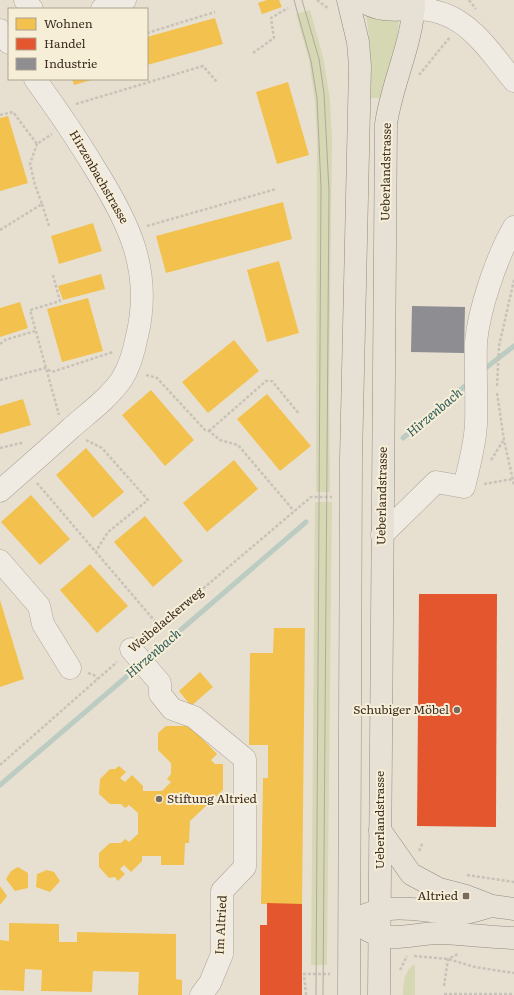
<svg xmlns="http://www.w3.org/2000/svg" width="514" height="995" viewBox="0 0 514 995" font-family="Literata,serif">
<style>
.green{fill:#d6d7b3}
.homes{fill:#f2c14e}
.shops{fill:#e4572e}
.industry{fill:#8d8d92}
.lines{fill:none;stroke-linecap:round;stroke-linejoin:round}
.stream{stroke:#bcccc2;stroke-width:5}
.minor-casing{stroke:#ada599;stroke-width:23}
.major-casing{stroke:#928b80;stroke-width:23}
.path{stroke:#c8c2b9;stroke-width:2.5;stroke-dasharray:3 2;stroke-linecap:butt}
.minor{stroke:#efebe3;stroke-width:22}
.major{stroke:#e6e1d4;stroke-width:22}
.tram{stroke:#afaaa2;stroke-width:1}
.poi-dot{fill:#786c5e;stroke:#f7eed8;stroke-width:1.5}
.labels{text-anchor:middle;stroke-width:4;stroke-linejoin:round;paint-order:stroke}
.street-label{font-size:12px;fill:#3d2e20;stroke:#f7eed8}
.poi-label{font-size:12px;fill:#3d2e20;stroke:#f7eed8;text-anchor:end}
.water-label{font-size:13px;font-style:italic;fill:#2f5d5a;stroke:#f7eed8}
</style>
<rect width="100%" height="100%" fill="#e7e0d1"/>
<g class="green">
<path d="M310,10l13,47 7,43 2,39 -3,254 1,99h-14l1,-353 -2,-37 -6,-42 -13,-46z"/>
<path d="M366,14l10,5 23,2 -2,19 -17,58h-10l-1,-62z"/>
<path d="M315,502h17l-5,463h-16z"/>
<path d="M415,964v31h-12c0,-11 1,-25 12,-31z"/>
</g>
<g class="homes">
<path d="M267,0h12l3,7 -20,7 -4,-11z"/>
<path d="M215,18l8,26 -76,21v-28z"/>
<path d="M72,79h23l-21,6z"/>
<path d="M288,82l21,73 -32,9 -21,-72z"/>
<path d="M8,116l20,67 -28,8v-73z"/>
<path d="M283,202l9,37 -126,34 -10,-37z"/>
<path d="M93,223l9,28 -43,13 -8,-28z"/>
<path d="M279,261l20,72 -32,9 -20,-72z"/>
<path d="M101,274l4,15 -42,11 -5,-14z"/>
<path d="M88,298l15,53 -41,11 -15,-53z"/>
<path d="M20,302l8,26 -28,9v-29z"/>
<path d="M234,340l25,31 -51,42 -26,-31z"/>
<path d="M151,390l43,50 -29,26 -43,-51z"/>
<path d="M267,394l44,52 -31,25 -43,-52z"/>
<path d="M23,399l8,26 -31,9v-28z"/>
<path d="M86,448l38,44 -31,26 -37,-43z"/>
<path d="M234,460l24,29 -51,43 -24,-29z"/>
<path d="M31,495l39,44 -30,26 -39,-43z"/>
<path d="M145,516l38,45 -30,26 -39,-45z"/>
<path d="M90,564l38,42 -31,27 -37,-43z"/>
<path d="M0,600l24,79 -24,8z"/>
<path d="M274,628h31l-3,276h-41l2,-126h5v-33h-19l1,-92h23z"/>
<path d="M200,672l13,15 -22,19 -12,-15z"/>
<path d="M166,726h24l27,28 -6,6 4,4h8v26l-33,31 -1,22h-4l-1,22h-23v-9h-19v5l-11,11 -7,-7 -4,4 5,5 -7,7 -3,-4 -6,1 -10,-11v-14l11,-10h11l4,-4 4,3 9,-8v-21l-9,-8 -4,3 -4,-4h-11l-11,-10 1,-15 10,-10h5l4,-3 7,6 -6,6 5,4 7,-7 11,11v5h19l9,-9 -4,-3 4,-5v-11l-13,-13v-17z"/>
<path d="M18,867l10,6v15l-13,3 -9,-12 5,-8z"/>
<path d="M47,870l7,2 6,9 -10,11 -14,-5 1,-13z"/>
<path d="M0,886l7,10 -7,9z"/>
<path d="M9,923l50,1v18h18v-10l99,2v45l6,1v15h-44l1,-23 -46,-1 -1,21 -51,-1 1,-21 -17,-1 -1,22 -24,-1v-50l9,1z"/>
</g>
<g class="shops">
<path d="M419,594h78l-1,233 -79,-1z"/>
<path d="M267,903l35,1v91h-42v-70h7z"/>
</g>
<path class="industry" d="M412,306l53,1 -1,46 -53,-1z"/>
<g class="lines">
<g class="stream">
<path d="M487,367l27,-21"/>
<path d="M403,438l62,-52"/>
<path d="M147,659l159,-137"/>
<path d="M0,785l139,-119"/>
</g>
<g class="minor-casing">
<g id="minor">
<path d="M25,0l7,9"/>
<path d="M102,9l23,-9"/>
<path d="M414,9c50,-1 72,38 100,72"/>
<path d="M0,30l9,13"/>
<path d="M0,491c23,-20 47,-41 70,-62 18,-16 38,-30 52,-50 8,-13 12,-28 15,-43 16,-66 -9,-115 -43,-169 -18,-30 -38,-59 -59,-88"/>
<path d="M382,535l54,-53 28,5c5,-21 11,-42 12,-63 1,-27 -1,-55 0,-82 3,-33 21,-86 38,-115"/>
<path d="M0,561l39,45 4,18 27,44"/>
<path d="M131,649l29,34v11l12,15 22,8 51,42v108l-23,24v63l-12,29 -9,12"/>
</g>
</g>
<g class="major-casing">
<g id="major">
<path d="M348,0l10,42 2,24 -9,393 -2,536"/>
<path d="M361,0c16,12 34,10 53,9"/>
<path d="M380,830l31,44 28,15 27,7 26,10 22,3"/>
<path d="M365,915c35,-14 64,-1 99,-2 9,-1 19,-5 28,-7"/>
<path d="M367,930c25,14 46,3 73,3 24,1 49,4 74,5"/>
<path d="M379,995l7,-871c6,-42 27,-81 28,-124"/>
</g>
</g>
<g class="path">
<path d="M317,0l12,9"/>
<path d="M469,0l7,9"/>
<path d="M147,33l68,-21"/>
<path d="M253,53l21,-15 -3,-20 17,-10"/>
<path d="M419,75l31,-38"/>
<path d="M76,104l127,-38 14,16"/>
<path d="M0,115l13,-3 24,32 15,-10"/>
<path d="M42,204l7,22"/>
<path d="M147,226l129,-37"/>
<path d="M0,230l42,-26 -7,-19 -5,-21 7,-20"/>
<path d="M53,275l7,26 -30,9 29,105"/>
<path d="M0,344l5,-4 30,-9"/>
<path d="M146,375l11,3 48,52 4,1 11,9 18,5 56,66"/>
<path d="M0,380l45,-12 7,4 61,-20"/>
<path d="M497,386l2,-40 15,-66"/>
<path d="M497,393l7,47 10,45"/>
<path d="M209,431l57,-50h6l27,33"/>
<path d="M86,440l16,8 46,52 -40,32 -12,19"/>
<path d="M0,448l21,-5 2,2"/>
<path d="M491,460l12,-19"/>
<path d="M37,483l122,143"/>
<path d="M484,484l29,-5"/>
<path d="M146,637l165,-140h21"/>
<path d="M88,673l6,2 3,4"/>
<path d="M0,765l117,-103"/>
<path d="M419,851l4,-9"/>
<path d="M467,875l47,7"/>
<path d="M414,956l34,3 27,8 39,6"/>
<path d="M400,970l7,-14"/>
<path d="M444,986l4,-27 10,-5"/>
<path d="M444,994h70"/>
<path d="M306,995l-2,-21h26"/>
</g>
<use href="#minor" class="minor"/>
<use href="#major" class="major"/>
<g class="tram">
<path d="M294,0l17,61 6,37 4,89 -5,808"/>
<path d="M302,0l17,59 5,34 5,98 -6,804"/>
</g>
</g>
<g class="poi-dot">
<circle cx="457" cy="710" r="4"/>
<circle cx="159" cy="799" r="4"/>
<rect x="462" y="892" width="8" height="8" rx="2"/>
</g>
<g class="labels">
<g class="street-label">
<text transform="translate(386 172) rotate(-89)" y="4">Ueberlandstrasse</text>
<text transform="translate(99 177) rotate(60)" y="4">Hirzenbachstrasse</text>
<text transform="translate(382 496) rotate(-89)" y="4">Ueberlandstrasse</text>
<text transform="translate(166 620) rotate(-40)" y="4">Weibelackerweg</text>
<text transform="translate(380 820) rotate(-90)" y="4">Ueberlandstrasse</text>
<text transform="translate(221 925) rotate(-87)" y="4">Im Altried</text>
</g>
<g class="poi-label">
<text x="449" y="714">Schubiger Möbel</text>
<text x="167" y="803" text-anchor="start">Stiftung Altried</text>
<text x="458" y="900">Altried</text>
</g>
<g class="water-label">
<text transform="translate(434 412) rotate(-40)" y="5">Hirzenbach</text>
<text transform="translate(153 653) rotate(-41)" y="5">Hirzenbach</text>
</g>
</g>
<rect x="8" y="8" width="140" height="72" fill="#f7eed8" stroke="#ada18e"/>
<rect x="16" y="18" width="20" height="12" fill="#f2c14e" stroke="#ada18e"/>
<text x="44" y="28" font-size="12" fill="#3d2e20">Wohnen</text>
<rect x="16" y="38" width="20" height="12" fill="#e4572e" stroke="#ada18e"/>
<text x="44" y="48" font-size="12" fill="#3d2e20">Handel</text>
<rect x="16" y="58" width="20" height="12" fill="#8d8d92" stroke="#ada18e"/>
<text x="44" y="68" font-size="12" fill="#3d2e20">Industrie</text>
</svg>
